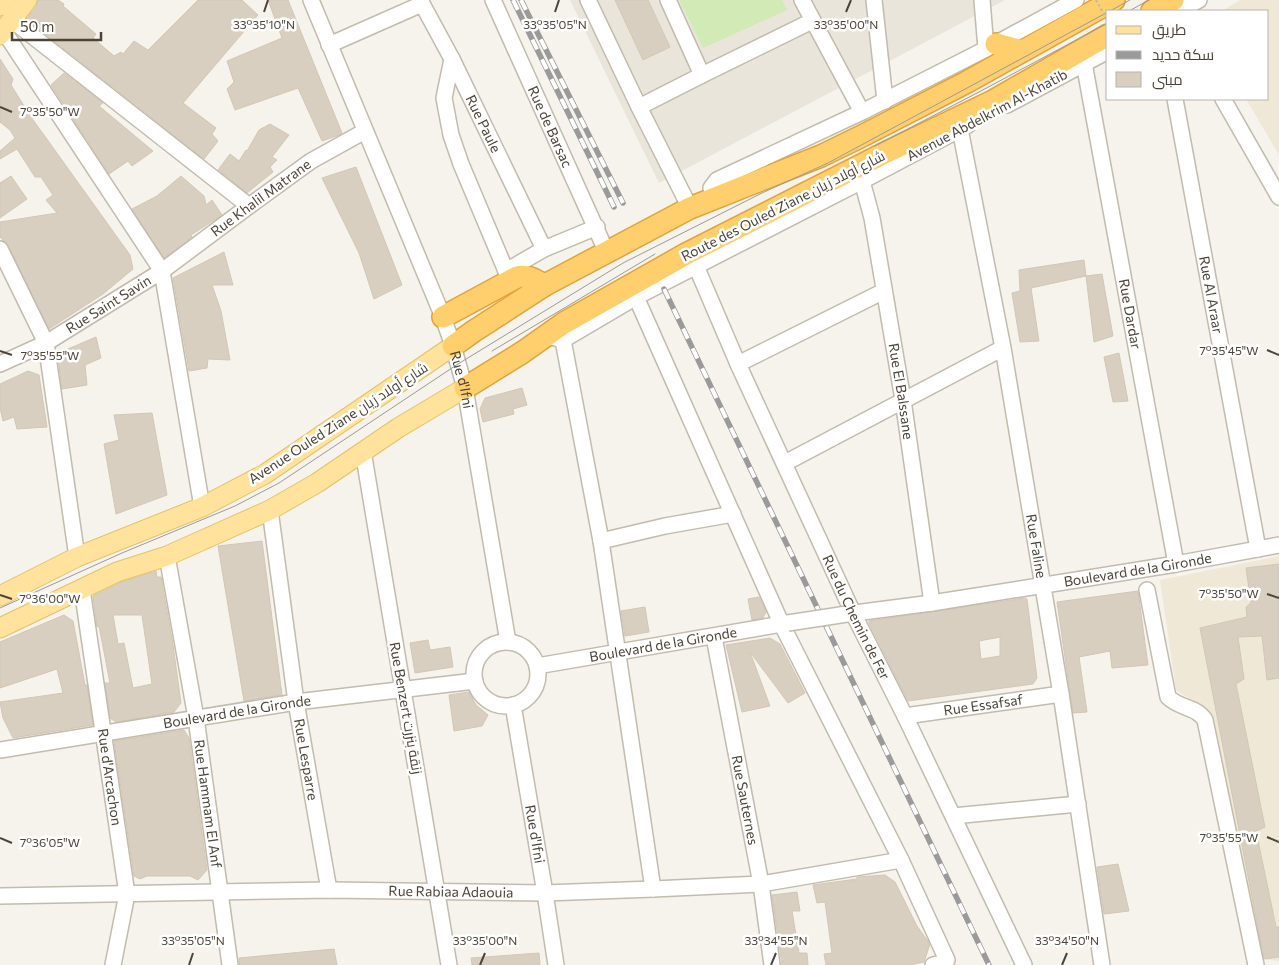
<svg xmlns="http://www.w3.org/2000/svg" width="1279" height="965" viewBox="0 0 1279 965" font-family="Commissioner,Cairo,sans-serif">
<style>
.residential{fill:#eae5da}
.education{fill:#efe8d6}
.green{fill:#d2eab5}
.building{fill:#d8cfc1;stroke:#d3c7b4;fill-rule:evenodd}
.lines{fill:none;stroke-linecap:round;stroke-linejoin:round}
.minor-casing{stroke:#c2bbae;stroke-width:18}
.major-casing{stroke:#e6c16a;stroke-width:21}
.highway-casing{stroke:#e0a43c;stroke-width:24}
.minor{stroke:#fff;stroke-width:15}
.major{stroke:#ffe39c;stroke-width:19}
.highway{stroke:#ffcf6e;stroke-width:21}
.tram{stroke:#9a9a9a;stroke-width:1}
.rail-casing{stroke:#9a9a9a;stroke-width:5.5}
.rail{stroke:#fff;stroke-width:4;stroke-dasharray:11;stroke-linecap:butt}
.minor-bridge-casing{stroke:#c2bbae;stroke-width:18;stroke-linecap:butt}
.path-bridge{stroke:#c4b79f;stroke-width:2;stroke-dasharray:2.5 2.5;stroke-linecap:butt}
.minor-bridge{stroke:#fff;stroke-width:15}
.ticks{fill:none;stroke:#4b4439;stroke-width:2}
.labels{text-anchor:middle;stroke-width:5;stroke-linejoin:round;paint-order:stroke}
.street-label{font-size:14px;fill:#4b4439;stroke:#fff}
.ticks-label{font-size:12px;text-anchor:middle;fill:#4b4439;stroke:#fff;stroke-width:5;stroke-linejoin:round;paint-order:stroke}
</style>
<rect width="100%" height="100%" fill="#f6f3ec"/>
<path class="residential" d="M570,0h435l-346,183z"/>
<g class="education">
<path d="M1240,0h39v155l-33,-56h22v-88h-46z"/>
<path d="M1279,556v405l-16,-2 -56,-249 -31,-20 -16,-110z"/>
</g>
<path class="green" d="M679,0h103l5,10 -84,38z"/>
<g class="building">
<path d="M38,0h20l6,4 -1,2 33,28 -3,4 21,18 7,-4 2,2 11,-13 14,9 50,-50h44l16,15 -75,88 33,25 -4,6 6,7 -14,18 -178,-140 10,-12z"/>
<path d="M268,0h20l54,133 -3,2 -17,6 -24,-53 -63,22 -8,-21 7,-7 -7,-21 55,-23z"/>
<path d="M615,0h33l22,47 -27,13z"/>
<path d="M0,59l13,20 -2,6 20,32 99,138 3,14 -30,25 -54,35 -41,-84 -8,-8v-15l57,-9 -11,-13 7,-5 -12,-18h-6l-18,-28 -17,10v-8l15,-13 -5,-8 -10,-8z"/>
<path d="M64,73l39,30 -4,3 54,45 -21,15 -4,-5 -19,13 -58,-89z"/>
<path d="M270,124l19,11 -17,22 5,3 -7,7 3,5 -26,21 -29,-23 12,-16 9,7 7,-11 1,1 12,-21z"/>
<path d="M356,167l46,118 -28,14 -15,-46 -37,-75z"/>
<path d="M11,176l16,23 -27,19v-35z"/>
<path d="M181,176l23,20 2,9 6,-5 10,15 -31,20 1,2 -28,21 -32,-49 25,-13z"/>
<path d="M224,252l9,33h-21l9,26 9,49 -22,-1 -1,9 -18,3 -16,-93z"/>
<path d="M1084,260l2,16 -55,12 8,53 -19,1 -8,-49 8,-2 -1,-21z"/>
<path d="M1102,274l11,62 -19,6 -8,-66z"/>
<path d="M96,337l5,21 -16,7 2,20 -25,4 -4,-31 3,-6z"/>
<path d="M1119,353l9,48 -15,1 -9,-45z"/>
<path d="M28,371l11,4 8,52 -30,2 -3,-12 -11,4 -3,-13v-24z"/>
<path d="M522,388l5,17 -14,4 1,5 -31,8 -3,-13 5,-11z"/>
<path d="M152,413l15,82 -51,19 -12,-70 15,-4 -5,-25z"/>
<path d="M262,541l20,154 -38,6 -26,-155z"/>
<path d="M1279,564v114l-12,2 -5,-44 -24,1 6,42 -8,5 29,143 -9,4 20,96h3v30l-15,2 -64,-331 47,-11 -1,-10 5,-4 -5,-35z"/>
<path d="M156,571l1,6h4l12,68 8,58 -7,9 -58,10 -6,-4 -5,-35h5l-11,-57 -2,1 -4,-31 28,-14zM113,615h29l10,69 -19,4 -9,-45 -6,1z"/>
<path d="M1138,591l10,74 -36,3 -2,-17 -31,6 8,55 -14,1 -16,-111z"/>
<path d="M759,597l7,15 -3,6 -11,2 -4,-21z"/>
<path d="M1025,598l2,1 10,79 -4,6 -125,17 -39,-78v-2zM1000,637v19l-19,3 -2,-18z"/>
<path d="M645,607l4,25 -24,4 -4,-25z"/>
<path d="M64,615l9,6 12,64h2l6,40 -80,13 -10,-20 -3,-16 63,-9 -6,-24 -57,19v-46z"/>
<path d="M770,638l10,6 25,49 -17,10 -38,-51 20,54 -28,6 -16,-67z"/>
<path d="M428,640l2,10 20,-3 3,20 -38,6 -5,-30z"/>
<path d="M469,692l7,13 12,10 -6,11 -28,5 -5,-36z"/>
<path d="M184,730l5,8 18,132 -9,10 -8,-4h-43l-7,3 -6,-3 -20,-135z"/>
<path d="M1118,864l11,47 -25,3 -7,-47z"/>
<path d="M885,875l10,7 22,44 13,18 -6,18 -14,3h-84l-2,-11 8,-1 -7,-51 -8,1 -4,-18 44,-6v-2z"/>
<path d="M797,892l3,19h-8l7,42h8l1,12h-26l-10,-70z"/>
<path d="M334,949l3,16h-98v-7z"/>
<path d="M539,953l1,12h-68l-1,-7z"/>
</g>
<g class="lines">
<g class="minor-casing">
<g id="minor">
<path id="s1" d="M311,0l132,317 10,29 12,42 43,254"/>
<path id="s2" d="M420,0l32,59 92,190"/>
<path id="s3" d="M493,0l114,253"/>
<path d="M588,0l51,107 51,101"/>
<path d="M802,0l60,112"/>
<path d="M874,0l11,101"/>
<path d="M982,0l4,49"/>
<path d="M1179,11l20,-11"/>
<path d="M12,20l237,186"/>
<path d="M3,30l159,241 40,236"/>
<path d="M329,45l93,-41"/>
<path d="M452,59l-8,39 7,37 10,29 45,107 1,9"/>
<path id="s4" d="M1084,63l92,501"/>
<path d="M702,75l110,-54"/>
<path id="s5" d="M1175,99l83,450"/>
<path d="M1223,99l56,98"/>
<path d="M1007,105l101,-54"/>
<path d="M639,107l63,-32 -34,-75"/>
<path id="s6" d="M960,129l43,219 58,346 41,271"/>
<path id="s7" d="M862,181l10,37 31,182 29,203"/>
<path d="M713,198l-2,-10 6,-8 145,-68 124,-63 90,-49"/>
<path d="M0,249l46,94 31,214"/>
<path id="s8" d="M696,266l42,98 115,249 52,103 119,249"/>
<path d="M506,271l38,-22 53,-22"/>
<path d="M636,297l146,328 119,235 46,100 -1,2 -13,3"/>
<path d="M547,336l16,4 73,-43 226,-116 106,-56"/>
<path d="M563,340l38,201 52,348"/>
<path id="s9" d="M0,364l46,-21 116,-72 87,-65 62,-45 54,-30"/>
<path d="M738,364l146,-73"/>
<path d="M363,451l86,514"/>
<path d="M785,463l218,-115"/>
<path id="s10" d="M270,510l26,192 33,188"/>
<path d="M601,541l64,-15 68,-12"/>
<path id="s11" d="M167,556l29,162 34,247"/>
<path id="s12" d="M82,589l45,305 -14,71"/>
<path d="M1147,590l21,107c12,12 28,9 37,23l51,245"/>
<path id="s13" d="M847,614l85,-11 244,-39 103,-19"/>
<path id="s14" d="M714,637l47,247 11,81"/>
<circle cx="506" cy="674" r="32"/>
<path id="s15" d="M537,666l251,-43"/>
<path id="s16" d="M513,705l32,188 11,72"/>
<path id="s17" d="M905,716l156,-22"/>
<path id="s18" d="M0,750l296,-48 179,-21"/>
<path d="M953,816l125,-12"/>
<path id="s19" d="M0,896l329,-6 216,3 108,-4 108,-5 140,-24"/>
</g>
</g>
<g class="major-casing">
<g id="major">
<path d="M0,6l5,-6"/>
<path d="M0,35l27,-35"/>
<path d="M0,596l77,-39 125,-50 63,-33 188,-128"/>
<path d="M0,628l117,-56 50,-16 103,-46 47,-27 81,-55 67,-40"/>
</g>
</g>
<g class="highway-casing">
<g id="highway">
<path d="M1152,11l21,-11"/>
<path d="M996,44l26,7"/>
<path d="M443,317l74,-40c10,-3 19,4 28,8"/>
<path d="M453,346l21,-15 71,-46 145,-77 131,-52 41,-20 105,-54 147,-82"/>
<path d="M465,388l58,-36 41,-29 122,-69 201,-102 106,-51 115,-66"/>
</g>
</g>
<use href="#minor" class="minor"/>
<use href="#major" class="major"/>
<use href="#highway" class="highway"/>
<g class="tram">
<path d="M1110,11l20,-11"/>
<path d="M1129,11l20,-11"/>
<path d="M875,146l104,-54 129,-69"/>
<path d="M492,351l163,-97"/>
<path d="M0,608l122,-55 113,-47 44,-23 179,-119 165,-101 139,-70 66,-30 280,-151"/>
</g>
<g class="rail-casing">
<g id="rail">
<path d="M513,0l101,207"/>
<path d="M521,0l102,203"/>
<path d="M664,289l325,676"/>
</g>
</g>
<use href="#rail" class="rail"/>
<g class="minor-bridge-casing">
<path id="minor-bridge" d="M788,623l59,-9"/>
</g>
<path class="path-bridge" d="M1096,0l12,22"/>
<use href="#minor-bridge" class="minor-bridge"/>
</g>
<path class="ticks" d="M264,12l4,-12M555,12l4,-12M846,12l5,-12M0,107l12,5M1267,350l12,5M0,351l12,4M1267,594l12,4M0,595l12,4M1267,837l12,5M0,838l12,5M189,965l4,-12M480,965l5,-12M771,965l5,-12M1062,965l5,-12"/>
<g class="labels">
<g class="street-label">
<text transform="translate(987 115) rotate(-28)" y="5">Avenue Abdelkrim Al-Khatib</text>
<text dy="5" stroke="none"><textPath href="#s2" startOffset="139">Rue Paule</textPath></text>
<text dy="5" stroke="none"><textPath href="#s3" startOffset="139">Rue de Barsac</textPath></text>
<text dy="5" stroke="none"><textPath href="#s9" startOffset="310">Rue Khalil Matrane</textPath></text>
<text transform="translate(783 206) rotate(-27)" y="5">Route des Ouled Ziane شارع أولاد زيان</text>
<text dy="5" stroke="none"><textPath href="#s5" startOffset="199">Rue Al Araar</textPath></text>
<text dy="5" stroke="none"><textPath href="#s9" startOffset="124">Rue Saint Savin</textPath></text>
<text dy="5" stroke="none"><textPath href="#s4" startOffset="255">Rue Dardar</textPath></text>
<text dy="5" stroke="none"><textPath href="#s1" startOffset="409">Rue d'Ifni</textPath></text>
<text dy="5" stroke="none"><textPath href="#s7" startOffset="214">Rue El Balssane</textPath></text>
<text transform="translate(338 423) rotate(-33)" y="5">Avenue Ouled Ziane شارع أولاد زيان</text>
<text dy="5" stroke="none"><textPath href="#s6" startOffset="424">Rue Faline</textPath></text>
<text dy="5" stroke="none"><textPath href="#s13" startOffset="294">Boulevard de la Gironde</textPath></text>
<text dy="5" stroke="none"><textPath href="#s8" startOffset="386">Rue du Chemin de Fer</textPath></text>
<text dy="5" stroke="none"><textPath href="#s15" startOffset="128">Boulevard de la Gironde</textPath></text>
<text dy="5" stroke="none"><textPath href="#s17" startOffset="79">Rue Essafsaf</textPath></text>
<text transform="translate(406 708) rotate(80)" y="5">Rue Benzert زنقة بنزرت</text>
<text dy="5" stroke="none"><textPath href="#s18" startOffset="240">Boulevard de la Gironde</textPath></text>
<text dy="5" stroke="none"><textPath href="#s10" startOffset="252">Rue Lesparre</textPath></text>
<text dy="5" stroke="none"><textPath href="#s12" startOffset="190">Rue d'Arcachon</textPath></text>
<text dy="5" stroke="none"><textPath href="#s14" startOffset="166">Rue Sauternes</textPath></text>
<text dy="5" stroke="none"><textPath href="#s11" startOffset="251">Rue Hammam El Anf</textPath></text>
<text dy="5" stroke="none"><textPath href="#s16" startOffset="131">Rue d'Ifni</textPath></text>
<text dy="5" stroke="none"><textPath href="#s19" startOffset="451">Rue Rabiaa Adaouia</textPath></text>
</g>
</g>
<g class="ticks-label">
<text x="555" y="29">33°35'05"N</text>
<text x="264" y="29">33°35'10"N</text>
<text x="846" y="29">33°35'00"N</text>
<text x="50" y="116">7°35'50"W</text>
<text x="1229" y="355">7°35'45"W</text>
<text x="50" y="360">7°35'55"W</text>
<text x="1229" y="598">7°35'50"W</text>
<text x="50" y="603">7°36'00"W</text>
<text x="1229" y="842">7°35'55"W</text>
<text x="50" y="847">7°36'05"W</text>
<text x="193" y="945">33°35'05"N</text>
<text x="485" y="945">33°35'00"N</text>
<text x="776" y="945">33°34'55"N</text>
<text x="1067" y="945">33°34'50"N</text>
</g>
<rect x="1106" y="10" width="162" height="90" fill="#ffffff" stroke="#b7b4b0"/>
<rect x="1116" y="26" width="25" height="8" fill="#ffe39c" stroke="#b7b4b0"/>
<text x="1152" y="35" font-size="15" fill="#4b4439">طريق</text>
<rect x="1116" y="51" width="25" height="8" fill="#9a9a9a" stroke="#b7b4b0"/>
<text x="1152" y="60" font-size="15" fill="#4b4439">سكة حديد</text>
<rect x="1116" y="72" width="25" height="15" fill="#d8cfc1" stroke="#b7b4b0"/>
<text x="1152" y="85" font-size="15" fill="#4b4439">مبنى</text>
<path d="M12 32v8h89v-8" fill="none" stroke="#4b4439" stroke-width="2.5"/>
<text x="20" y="32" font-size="15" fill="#4b4439" stroke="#ffffff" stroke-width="4" paint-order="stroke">50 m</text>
</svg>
